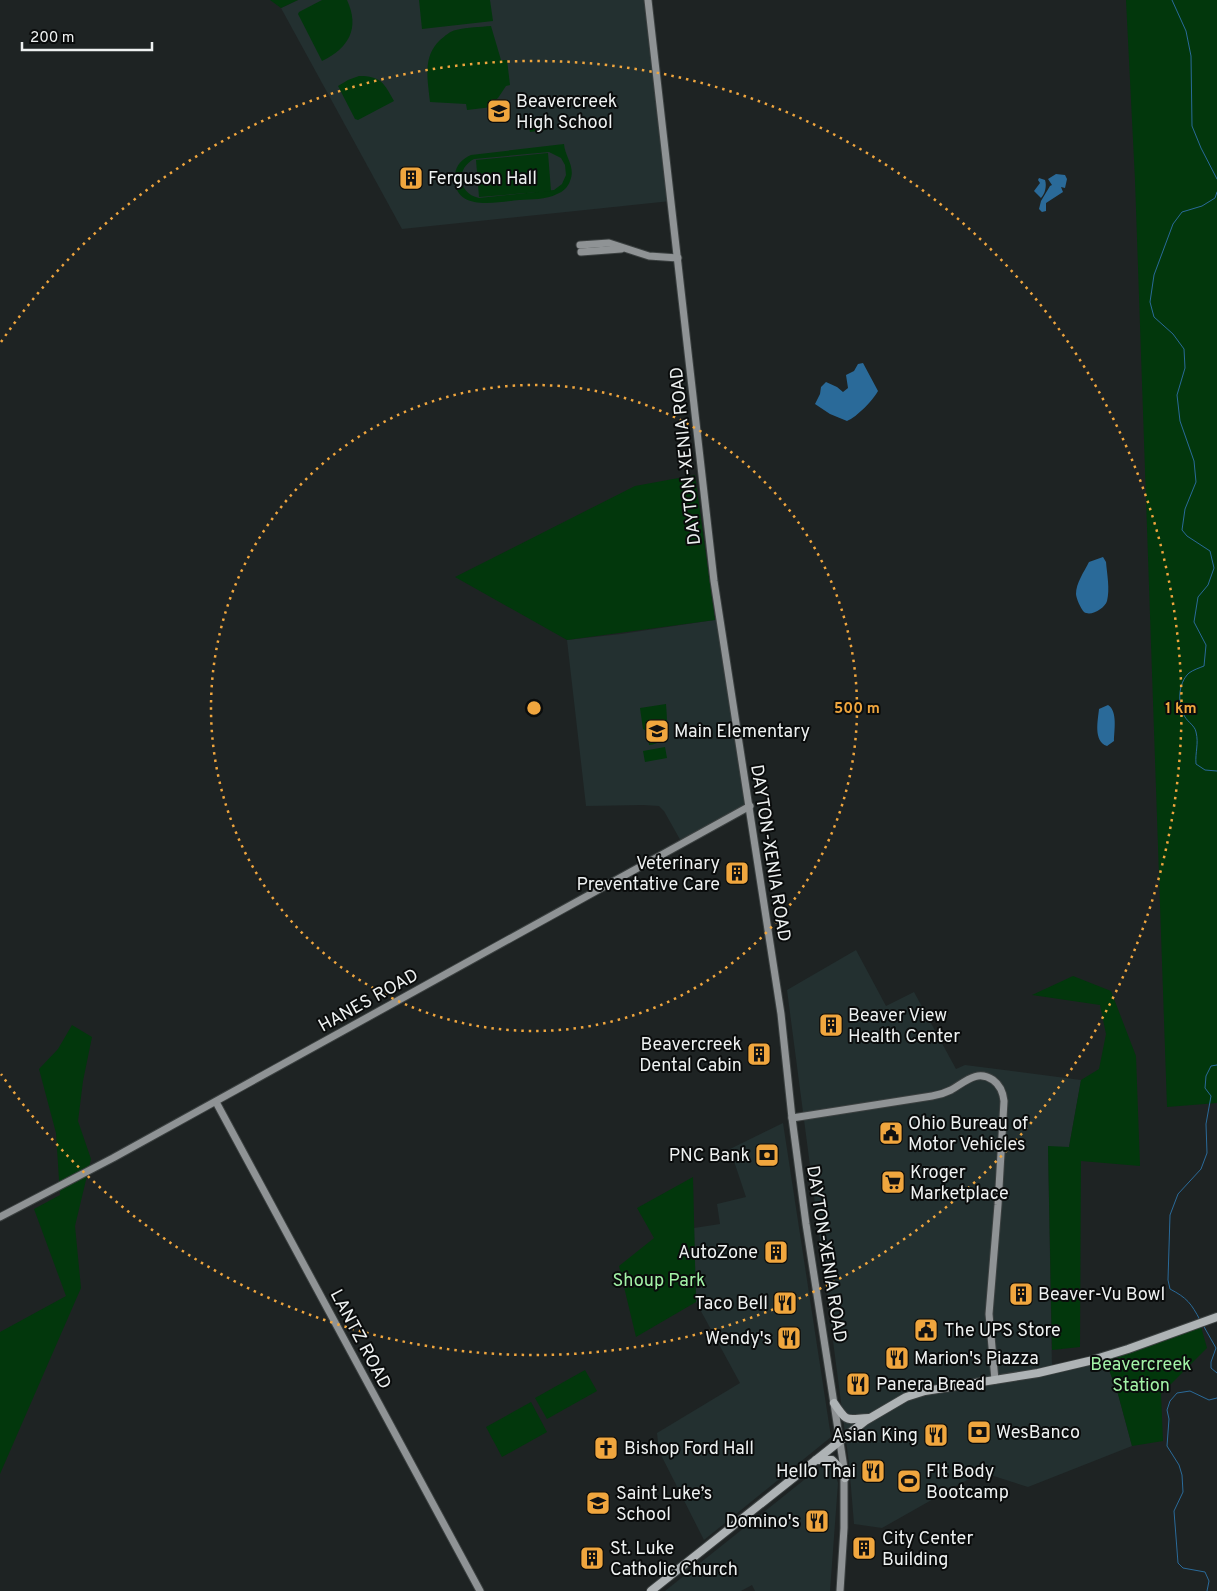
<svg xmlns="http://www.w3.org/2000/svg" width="1217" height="1591" viewBox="0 0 1217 1591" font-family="Overpass,sans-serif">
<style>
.built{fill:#233030}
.green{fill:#02370c;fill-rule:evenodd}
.water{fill:#2a6a99}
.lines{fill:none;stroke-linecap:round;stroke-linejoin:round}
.stream{stroke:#2a6a99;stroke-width:1}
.secondary-casing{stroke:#3b4040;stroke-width:9}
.primary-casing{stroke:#3b4040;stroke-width:10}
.secondary{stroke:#8f9395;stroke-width:7}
.primary{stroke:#aeb3b5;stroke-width:8}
.ring{fill:none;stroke:#f0a63e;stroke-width:2.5;stroke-dasharray:2.5 5}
.labels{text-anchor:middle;stroke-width:4;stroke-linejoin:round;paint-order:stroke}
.poi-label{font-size:18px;fill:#eef1f1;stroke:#0a0c0c;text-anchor:start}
.street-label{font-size:18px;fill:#eef1f1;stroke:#0a0c0c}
.park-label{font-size:18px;fill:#a3f3a7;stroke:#0a0c0c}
.centre{fill:#f0a63e;stroke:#0a0c0c;stroke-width:2.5}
.ring-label{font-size:15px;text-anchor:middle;font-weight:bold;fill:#f0a63e;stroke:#0a0c0c;stroke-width:4;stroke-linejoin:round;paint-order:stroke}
</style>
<rect width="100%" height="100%" fill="#1e2323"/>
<g class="built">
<path d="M298,0h350l23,201 -269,28 -121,-221z"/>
<path d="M721,619l29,187 -68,37 -18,-32 -5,-5 -16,-1 -57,1 -19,-166 54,-6z"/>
<path d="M856,950l30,56 28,-14 42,77 9,-4 116,15 -12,67h-21l4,222 52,-13 14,38 14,52 -104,41 -47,-15 -99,56 -28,-4 -5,-61 -62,-473z"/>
<path d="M783,1123l48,314 -127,103 -45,-89 -2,-18 83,-50 -44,-81 -2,-74 26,-4 -3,-20 29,-7 -16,-48z"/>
<path d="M824,1464h8l6,19 -8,108h-75l-3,-6 -11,6h-76z"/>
</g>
<g class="green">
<path d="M270,0h28l-17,8z"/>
<path d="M322,0h25c13,28 2,48 -25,61l-24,-47 1,-2z"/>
<path d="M419,0h71l3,21 -71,8z"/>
<path d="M1126,0h91v1103l-50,4 -32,-927z"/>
<path d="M491,26l10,34h6l3,25 -4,1 -8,12 -6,5v4l-25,3 -1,-6 -36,-2c-2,-22 -8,-45 10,-62 5,-4 10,-9 16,-10 12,-3 24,-3 35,-4z"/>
<path d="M359,76c22,0 25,7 35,25l-36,19 -3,-1 -17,-33 10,-6z"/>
<path d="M545,117l1,13 -16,2 -2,-14z"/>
<path d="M564,144c1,13 12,23 6,37 -2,6 -7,11 -13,13 -11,6 -26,5 -38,6 -22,2 -67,13 -64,-25 1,-10 7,-16 16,-20zM549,152l12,6 4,7 1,10 -4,9 -8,6 -75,8c-21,-4 -24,-29 -5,-39z"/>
<path d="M548,153l3,38 -72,6 -3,-37z"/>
<path d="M695,475l20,145 -148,20 -112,-63 180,-91z"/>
<path d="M666,704c1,16 5,40 -17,41l-1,-13 -5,-3 -3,-21z"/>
<path d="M665,747l2,11 -22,4 -2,-11z"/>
<path d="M1073,976l38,15 25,65 4,110 -59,-5 -1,186 -28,3 -4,-204 21,1 12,-67 18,-11 7,-35 -6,-29 -68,-10z"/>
<path d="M72,1025l20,12 -9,44 -5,40 13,38 -16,67 6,62 -81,186v-142l66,-36 -32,-87 26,-14 -4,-62 -17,-64 19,-20z"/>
<path d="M693,1177l3,125 -60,35 -17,-71 35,-28 -17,-30z"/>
<path d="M1200,1323l7,25 -46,46 2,47 -31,5 -14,-52 -14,-38z"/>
<path d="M585,1370l12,21 -50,28 -12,-21z"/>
<path d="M531,1402l16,30 -45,25 -16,-30z"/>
</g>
<g class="water">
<path d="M1056,174l9,1 2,4 -2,9 -4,-1 2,5 -17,11v8l-4,1 -3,-3 2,-8 9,-15 2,-1 -4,-6z"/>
<path d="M1039,178l6,2c2,6 0,14 -4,18l-7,-7 6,-8 -2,-3z"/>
<path d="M863,363l15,28c-5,9 -21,26 -31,30l-17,-7 -15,-10 5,-10 1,-7 5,-5 11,5 6,5 5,-4 -2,-13 8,-4 4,-7z"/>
<path d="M1103,557l3,5c1,12 4,27 1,39 -2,7 -16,16 -23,11 -3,-3 -8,-14 -8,-18 0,-11 8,-22 13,-32z"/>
<path d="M1108,705c10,6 6,26 6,36l-7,5c-14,-5 -9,-26 -8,-37z"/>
</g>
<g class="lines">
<g class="stream">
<path d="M1172,0l14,31 5,25 1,70 9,22 16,31"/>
<path d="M1217,192l-2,6 -13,8 -20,6 -9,12 -19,51 -4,27 4,15 19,17 11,15 1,19 -8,27 3,26 14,40 2,21 -11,27 -3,21 5,6 23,15 4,17 -6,17 -10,12 -4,25 12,23 -2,21c-5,2 -11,4 -15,7 -11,10 -12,31 -4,44 3,5 10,9 11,15 3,12 -1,20 0,32l9,6 12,1"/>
<path d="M1200,1320c-9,-17 -13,-22 -30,-31l-2,-9 2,-65 8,-21 23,-25 6,-16 -1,-29 5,-28 -6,-8 1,-12 5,-10 6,-1"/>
<path d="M1203,1325l13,23 -5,14v6l6,5"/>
<path d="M1207,1591l2,-10 -4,-9 -22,-4 -5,-5 -4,-52 9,-19 -1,-17 -3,-10 -12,-19 2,-27 -2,-9 3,-9 7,-8 13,-2 19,9 8,-2"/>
</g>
<g class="secondary-casing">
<g id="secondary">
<path d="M648,0l66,581 67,433 11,104 14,106 38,244v60l-4,63"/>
<path d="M580,245l29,-2 40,13 29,2"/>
<path d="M581,252l40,-3"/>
<path d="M216,1102l264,489"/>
<path d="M792,1118l140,-22c7,-1 13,-3 19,-6 14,-8 26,-21 42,-10 7,5 10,12 11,21l-6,104 -9,109 6,66"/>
<path d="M0,1217l113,-59 637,-352"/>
</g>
</g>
<g class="primary-casing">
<g id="primary">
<path d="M834,1403c14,21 12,16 35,15"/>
<path d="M816,1460h16l6,6 7,12"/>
<path d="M651,1591l214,-170 41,-24 19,-6 113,-18 51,-12 39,-12 89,-32"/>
</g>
</g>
<use href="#secondary" class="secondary"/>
<use href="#primary" class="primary"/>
</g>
<g class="ring">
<circle cx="534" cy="708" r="323"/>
<path d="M1 342A647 647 0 1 1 1 1074"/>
</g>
<defs>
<g id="school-square" transform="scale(1.25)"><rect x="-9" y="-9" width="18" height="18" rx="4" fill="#f0a63e" stroke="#0a0c0c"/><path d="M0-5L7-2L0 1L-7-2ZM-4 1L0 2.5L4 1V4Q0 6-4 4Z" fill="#111"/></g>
<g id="building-square" transform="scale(1.25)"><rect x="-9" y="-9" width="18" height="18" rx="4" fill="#f0a63e" stroke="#0a0c0c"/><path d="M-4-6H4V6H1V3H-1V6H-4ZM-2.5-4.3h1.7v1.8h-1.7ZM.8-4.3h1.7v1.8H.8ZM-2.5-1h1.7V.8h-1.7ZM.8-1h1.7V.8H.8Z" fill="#111"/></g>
<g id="civic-square" transform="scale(1.25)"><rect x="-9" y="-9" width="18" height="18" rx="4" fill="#f0a63e" stroke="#0a0c0c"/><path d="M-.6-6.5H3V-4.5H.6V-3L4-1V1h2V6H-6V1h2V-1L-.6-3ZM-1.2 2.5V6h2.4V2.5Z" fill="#111"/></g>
<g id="bank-square" transform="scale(1.25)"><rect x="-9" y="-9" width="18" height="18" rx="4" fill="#f0a63e" stroke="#0a0c0c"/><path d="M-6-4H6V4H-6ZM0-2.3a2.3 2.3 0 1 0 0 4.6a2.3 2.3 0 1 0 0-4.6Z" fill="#111"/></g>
<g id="supermarket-square" transform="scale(1.25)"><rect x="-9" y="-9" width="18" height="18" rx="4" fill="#f0a63e" stroke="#0a0c0c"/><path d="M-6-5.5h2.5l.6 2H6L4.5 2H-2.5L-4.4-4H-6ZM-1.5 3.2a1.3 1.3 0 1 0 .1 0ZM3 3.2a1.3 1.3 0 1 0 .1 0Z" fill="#111"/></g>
<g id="restaurant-square" transform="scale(1.25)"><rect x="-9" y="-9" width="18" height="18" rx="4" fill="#f0a63e" stroke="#0a0c0c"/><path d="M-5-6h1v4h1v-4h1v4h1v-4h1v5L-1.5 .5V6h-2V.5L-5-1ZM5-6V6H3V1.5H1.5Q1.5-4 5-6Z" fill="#111"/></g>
<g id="church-square" transform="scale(1.25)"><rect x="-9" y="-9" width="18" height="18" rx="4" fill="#f0a63e" stroke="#0a0c0c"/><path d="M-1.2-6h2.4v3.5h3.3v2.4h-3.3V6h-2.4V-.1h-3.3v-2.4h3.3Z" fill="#111"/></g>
<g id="stadium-square" transform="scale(1.25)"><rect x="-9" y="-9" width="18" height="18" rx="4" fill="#f0a63e" stroke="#0a0c0c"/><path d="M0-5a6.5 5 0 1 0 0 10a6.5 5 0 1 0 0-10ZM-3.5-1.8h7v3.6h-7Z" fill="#111"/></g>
</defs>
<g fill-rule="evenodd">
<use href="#school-square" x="499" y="111"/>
<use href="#building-square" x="411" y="178"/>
<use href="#school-square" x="657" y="731"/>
<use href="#building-square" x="737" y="873"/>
<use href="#building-square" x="831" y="1025"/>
<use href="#building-square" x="759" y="1054"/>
<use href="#civic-square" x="891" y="1133"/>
<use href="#bank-square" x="767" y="1155"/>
<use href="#supermarket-square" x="893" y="1182"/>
<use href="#building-square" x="776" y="1252"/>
<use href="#building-square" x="1021" y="1294"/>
<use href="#restaurant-square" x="785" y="1303"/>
<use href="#civic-square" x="926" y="1330"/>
<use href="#restaurant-square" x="789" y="1338"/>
<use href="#restaurant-square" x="897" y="1358"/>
<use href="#restaurant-square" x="858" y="1384"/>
<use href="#bank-square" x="979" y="1432"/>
<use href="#restaurant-square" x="936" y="1435"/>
<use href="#church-square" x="606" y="1448"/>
<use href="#restaurant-square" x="873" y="1471"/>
<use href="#stadium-square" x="909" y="1481"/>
<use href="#school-square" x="598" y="1503"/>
<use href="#restaurant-square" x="817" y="1521"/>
<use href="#building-square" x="864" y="1548"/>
<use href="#building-square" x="592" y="1558"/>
</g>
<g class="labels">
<g class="poi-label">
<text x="516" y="107">Beavercreek<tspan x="516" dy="21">High School</tspan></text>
<text x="428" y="184">Ferguson Hall</text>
<text x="674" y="737">Main Elementary</text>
<text x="720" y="869" text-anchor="end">Veterinary<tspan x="720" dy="21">Preventative Care</tspan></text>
<text x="848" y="1021">Beaver View<tspan x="848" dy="21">Health Center</tspan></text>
<text x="742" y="1050" text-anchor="end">Beavercreek<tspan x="742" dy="21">Dental Cabin</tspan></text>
<text x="908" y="1129">Ohio Bureau of<tspan x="908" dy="21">Motor Vehicles</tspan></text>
<text x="750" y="1161" text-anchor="end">PNC Bank</text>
<text x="910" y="1178">Kroger<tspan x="910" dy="21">Marketplace</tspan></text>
<text x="758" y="1258" text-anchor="end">AutoZone</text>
<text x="1038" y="1300">Beaver-Vu Bowl</text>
<text x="768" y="1309" text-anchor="end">Taco Bell</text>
<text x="944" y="1336">The UPS Store</text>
<text x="772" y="1344" text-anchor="end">Wendy's</text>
<text x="914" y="1364">Marion's Piazza</text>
<text x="876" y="1390">Panera Bread</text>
<text x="996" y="1438">WesBanco</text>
<text x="918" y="1441" text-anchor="end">Asian King</text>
<text x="624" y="1454">Bishop Ford Hall</text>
<text x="856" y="1477" text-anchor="end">Hello Thai</text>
<text x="926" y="1477">FIt Body<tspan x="926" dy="21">Bootcamp</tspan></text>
<text x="616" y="1499">Saint Luke’s<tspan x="616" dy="21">School</tspan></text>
<text x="800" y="1527" text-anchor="end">Domino's</text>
<text x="882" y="1544">City Center<tspan x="882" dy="21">Building</tspan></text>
<text x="610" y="1554">St. Luke<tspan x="610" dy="21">Catholic Church</tspan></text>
</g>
<g class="street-label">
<text transform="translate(685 456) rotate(-96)" y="6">DAYTON-XENIA ROAD</text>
<text transform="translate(771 853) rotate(81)" y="6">DAYTON-XENIA ROAD</text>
<text transform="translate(368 1000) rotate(-29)" y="6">HANES ROAD</text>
<text transform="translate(827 1254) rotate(81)" y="6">DAYTON-XENIA ROAD</text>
<text transform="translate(361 1339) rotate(62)" y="6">LANTZ ROAD</text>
</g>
<g class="park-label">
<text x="659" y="1286">Shoup Park</text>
<text x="1141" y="1370">Beavercreek<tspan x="1141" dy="21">Station</tspan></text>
</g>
</g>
<circle cx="534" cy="708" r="8" class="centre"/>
<g class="ring-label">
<text x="857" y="713">500 m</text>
<text x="1181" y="713">1 km</text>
</g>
<path d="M22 42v8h130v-8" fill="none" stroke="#eef1f1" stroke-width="2.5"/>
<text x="30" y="42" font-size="15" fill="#eef1f1" stroke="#0a0c0c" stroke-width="4" paint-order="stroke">200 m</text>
</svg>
